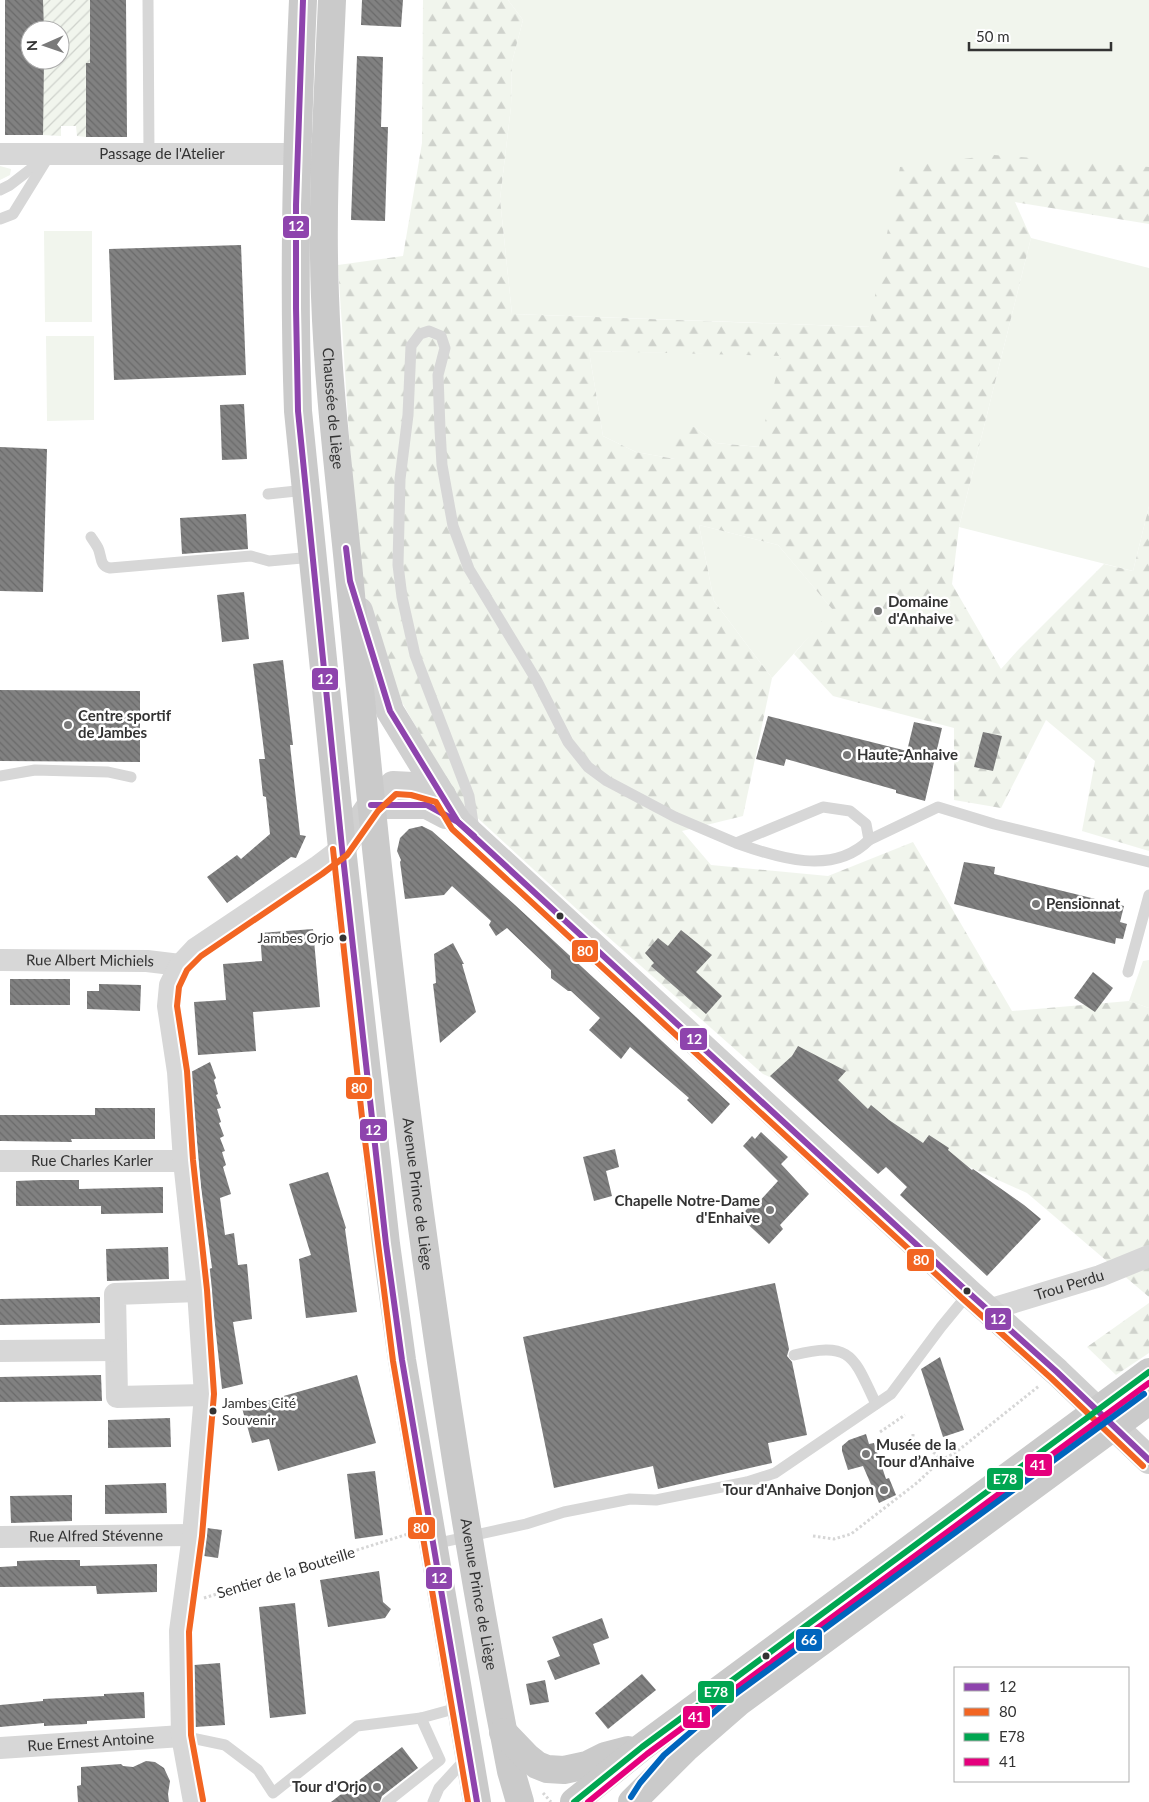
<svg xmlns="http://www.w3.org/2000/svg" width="1149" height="1802" viewBox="0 0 1149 1802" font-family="Lato,sans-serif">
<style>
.grass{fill:#f1f5ed}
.forest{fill:url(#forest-firs);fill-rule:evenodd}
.garden{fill:url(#garden-furrows)}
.building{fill:url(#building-back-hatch)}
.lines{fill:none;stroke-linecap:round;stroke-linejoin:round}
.path{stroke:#d6d6d6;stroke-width:3;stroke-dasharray:2.5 2.5;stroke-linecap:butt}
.lane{stroke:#d7d7d7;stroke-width:11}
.street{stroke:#d7d7d7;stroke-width:22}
.secondary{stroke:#d0d0d0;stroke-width:28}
.primary{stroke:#cacaca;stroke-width:28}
.bus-1-casing{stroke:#fff;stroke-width:10}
.bus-2-casing{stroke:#fff;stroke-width:10}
.bus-3-casing{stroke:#fff;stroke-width:10}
.bus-4-casing{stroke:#fff;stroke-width:10}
.bus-5-casing{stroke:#fff;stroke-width:10}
.bus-1{stroke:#8e44ad;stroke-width:6}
.bus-2{stroke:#f26522;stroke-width:6}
.bus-3{stroke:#00a651;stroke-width:6}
.bus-4{stroke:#e5007d;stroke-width:6}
.bus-5{stroke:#0065bd;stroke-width:6}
.poi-dot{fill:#7a7a7a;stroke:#fff;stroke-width:2}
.bus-dot{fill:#333;stroke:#fff;stroke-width:2}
.labels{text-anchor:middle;stroke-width:5;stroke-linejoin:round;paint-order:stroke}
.bus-label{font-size:14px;fill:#333;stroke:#fff;text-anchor:end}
.street-label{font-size:15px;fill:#333;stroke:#fff}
.poi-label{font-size:15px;font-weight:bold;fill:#333;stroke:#fff;text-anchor:start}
.line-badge{stroke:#fff;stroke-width:2}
.badge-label{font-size:14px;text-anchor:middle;font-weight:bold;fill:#fff}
</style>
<defs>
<pattern id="forest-firs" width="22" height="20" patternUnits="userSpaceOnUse" patternTransform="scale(1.25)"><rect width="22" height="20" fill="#f1f5ed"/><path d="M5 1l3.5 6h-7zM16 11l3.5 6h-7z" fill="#cfd2cc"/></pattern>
<pattern id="garden-furrows" width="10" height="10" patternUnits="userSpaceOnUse" patternTransform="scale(1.25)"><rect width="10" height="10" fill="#f1f5ed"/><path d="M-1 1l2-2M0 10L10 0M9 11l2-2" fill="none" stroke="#cfd2cc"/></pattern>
<pattern id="building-back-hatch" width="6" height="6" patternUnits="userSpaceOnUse" patternTransform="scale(1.25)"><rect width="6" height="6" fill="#818181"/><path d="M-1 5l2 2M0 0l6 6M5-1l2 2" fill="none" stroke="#6a6a6a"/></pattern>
</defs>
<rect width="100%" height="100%" fill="#fff"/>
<g class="grass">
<path d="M508,0h641v176l-232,-5 -17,157 -388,-14 -12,-115 11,-92 1,-45 11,-42z"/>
<path d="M0,166l11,3 -1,6 -10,5z"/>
<path d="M44,231h48v91h-47z"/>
<path d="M1031,238l118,30v238l-16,65 -174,-44z"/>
<path d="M46,336h48v84l-47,1z"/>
<path d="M589,351l193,4 -22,92 -44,-4 -23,-17 -18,33 -39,-7 -33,-16z"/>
<path d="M699,525l79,20 55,65 -61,68 -58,-77z"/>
<path d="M1149,960v48l-20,-7 14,-40z"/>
</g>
<g class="forest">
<path d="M423,0h85l15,20 -11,42 -1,45 -11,92 12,115 357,13 31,-160 94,-12 155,12v57l-134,-22 16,36 -72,289 -7,57 49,85 18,-20 85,-85 29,7 16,-65v345l-67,-20 13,-70 -49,-41 -45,88 -47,-8v-72l-121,-32 -39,-42 38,-45 -54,-64 -79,-20 15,76 58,77 -29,138 -61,15 29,34 117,11 85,-34 99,169 117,-10 20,7v289l-122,-104 -264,-119 -182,-161 -123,-113 -66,-115 -34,-112 -20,-308 65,-9 19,-113zM589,351l192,5 -22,91 -43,-4 -23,-17 -18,9v24l-39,-7 -33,-16z"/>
<path d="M1149,1303v50l-33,22 -29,-28z"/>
</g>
<path class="garden" d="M43,0h47v63h-4v74l-9,-1 -1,-10h-15v10l-18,-1v-75h17v-30h-17z"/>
<g class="building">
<path d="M5,0h38l1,30h-14v30h14l-1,75h-38z"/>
<path d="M90,0h36l1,137h-41v-74h4z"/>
<path d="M362,0h41l-2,27 -40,-2z"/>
<path d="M357,56l26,1 -2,70h7l-3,94 -34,-1z"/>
<path d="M241,245l5,130 -132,5 -5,-131z"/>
<path d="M244,404l3,55 -25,1 -2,-55z"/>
<path d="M0,447l47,2 -4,143 -43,-1z"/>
<path d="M246,514l2,35 -66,5 -2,-36z"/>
<path d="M244,592l5,47 -27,3 -5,-47z"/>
<path d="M283,660l10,85h-3l10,90 6,1 -10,22 -5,-1 -64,46 -20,-26 30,-22 4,4 29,-25 -4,-37 -3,-1 -4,-37h6l-12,-95z"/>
<path d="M0,690l140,1v71l-140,-1z"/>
<path d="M768,716l139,35 7,-29 28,6 -17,73 -29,-8v-3l-110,-31 -2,7 -28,-7z"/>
<path d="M983,732l19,4 -9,35 -19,-4z"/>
<path d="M422,826l10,5 83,74 215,199 -18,20 -25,-24 2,-2 -59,-51 -9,12 -32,-29 11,-12 -29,-27h-3l-17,-13v-8l-44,-42 -11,8 -7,-11 2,-4 -39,-35 -8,9 -39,4 -5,-37 1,-2 -4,-9 3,-13 9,-9z"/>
<path d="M964,862l31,5 -1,7 130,32 -4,16 7,2 -4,15 -7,-1 -1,6 -161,-40z"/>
<path d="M313,929l7,78 -67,5 3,39 -58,4 -4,-53 32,-2 -3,-36 39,-3 -2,-28z"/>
<path d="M681,930l31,25 -16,17 26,24 -16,18 -55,-48 3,-3 -9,-10 13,-15 10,8z"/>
<path d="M453,943l11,21h-2l14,48 -36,31 -7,-59 3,-1 -2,-29z"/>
<path d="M1093,972l20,16 -18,24 -21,-14z"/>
<rect x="10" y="979" width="60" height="26"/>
<path d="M99,984l42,1 -1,26 -53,-2v-18h12z"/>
<path d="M798,1046l48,25 -8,9 30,29 3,-4 18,15 34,23 6,-8 20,13 -1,2 24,20 1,-1 51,36 17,14 -54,57 -87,-81 7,-8 -21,-20 -8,7 -108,-98 22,-20z"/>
<path d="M210,1062l6,16 -2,2 4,14 -2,1 5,13 -4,1 4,13 -2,1 5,13 -4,2 5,13 -3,1 4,13 -3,2 8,27 -11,4 5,37 9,-2 4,32 9,-1 5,55 -19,3 10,62 -21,5 -13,-120 3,-1 -11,-81 -10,-115z"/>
<path d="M95,1108h60v31h-84l1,3 -72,-1v-26h95z"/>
<path d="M761,1132l27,25 -7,7 28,30 -29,31 3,4 -14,15 -29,-27 14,-16 3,3 21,-23 -35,-35 9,-10 3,3z"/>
<path d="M615,1149l4,18 -13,4 6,25 -18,5 -11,-44z"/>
<path d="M328,1172l18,56 -1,1 12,83 -51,6 -7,-59 12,-4 -22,-71z"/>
<path d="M41,1180h38v9l84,-2v26l-62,1v-8h-85v-25z"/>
<path d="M168,1247l1,32 -62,2 -1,-32z"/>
<path d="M775,1283l14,66 -2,7 5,6 15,73 -39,8 4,20 -114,26 -5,-23 -99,22 -31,-151z"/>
<path d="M100,1297v26l-100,2v-26z"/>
<path d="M940,1357l24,73 -21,7 -22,-68z"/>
<path d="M101,1375l1,26 -102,1v-25z"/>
<path d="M357,1375l19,68 -98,28 -9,-32 -17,4 -10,-35z"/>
<path d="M170,1418l1,29 -63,1v-28z"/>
<path d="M866,1434l3,10 5,-1 12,36 3,-1 7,17 -17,8 -16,-37 -15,4 -6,-19v-5l7,-6z"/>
<path d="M375,1471l8,64 -28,4 -8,-65z"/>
<path d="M166,1483l1,30 -62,1v-29z"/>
<path d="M72,1495v26l-61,2 -1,-27z"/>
<path d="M207,1528l15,2 -4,28 -14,-2z"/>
<path d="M49,1560h31v6l77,-2v28l-60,2 -1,-8 -96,1v-20l17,-1v-5z"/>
<path d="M379,1571l4,31 8,7 -6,9 -57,9 -8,-47z"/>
<path d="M295,1603l11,111 -36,4 -11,-111z"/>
<path d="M602,1618l7,20 -16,6 7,20 -45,16 -8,-19 13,-5 -8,-19z"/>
<path d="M220,1663l5,62 -30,2 -1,-62z"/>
<path d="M642,1674l14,16 -48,39 -13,-16z"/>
<path d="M545,1680l4,22 -19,3 -4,-21z"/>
<path d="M144,1692l1,26 -58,3v3l-43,2v-3l-44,4v-22l43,-4v-2l61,-3v-2z"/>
<path d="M402,1747l16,21 -36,28 -2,6h-49z"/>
<path d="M146,1761l9,1 9,6 6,13 -2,13 1,8h-91l-1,-16 4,-1v-18l40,-3 2,2 10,1z"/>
</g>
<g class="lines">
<g class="path">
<path d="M880,1432l25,-17"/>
<path d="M913,1434v9l2,6c11,-5 19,3 26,11"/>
<path d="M813,1536l21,3 17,-5 67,-52 23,-22 14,-7 84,-67"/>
<path d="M204,1598l204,-64"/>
<path d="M543,1793l8,9"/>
</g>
<g class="lane">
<path d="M148,0l1,154"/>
<path d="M0,190l10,-5 35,-27"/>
<path d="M0,219l13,-5 37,-60"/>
<path d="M268,494l38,-4"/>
<path d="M91,537c2,3 5,7 7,11 4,8 1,18 12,20l141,-12 18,5 44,-4"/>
<path d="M0,776l35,-6 73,2 23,5"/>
<path d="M474,830l-5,-34 -54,-141 -13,-58 -4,-32 2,-86 8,-64 3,-69 9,-12 9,-3 12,5 4,12 -7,27 2,54 2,36 11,61 16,43 68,112 31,61 20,25 19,14 68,36 61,26 87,-36 27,4 16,13 3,16c-36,36 -91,18 -133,3"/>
<path d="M869,840l69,-33 56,17 155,38"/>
<path d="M1128,972l21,-77"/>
<path d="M794,1355c58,-14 59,1 82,49"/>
<path d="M434,1544l92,-20 38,-12 66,-13 26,1 91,-18 28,-9 116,-79 50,-67 28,-34"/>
<path d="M182,1736l43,9 33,25 15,23 84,-67 64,-8 40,-11"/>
<path d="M387,1802l53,-42 -19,-42"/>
<path d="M433,1802l6,-14 22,-24 2,-8"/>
</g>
<g class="street">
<path id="s1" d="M0,154h314"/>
<path id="s2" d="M0,960l147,1 33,4"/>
<path id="s3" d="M0,1161h184"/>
<path d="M198,1291l-83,3 2,103 88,-2"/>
<path id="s4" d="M988,1310l112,-34 49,-20"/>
<path d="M0,1351l116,-1"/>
<path id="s5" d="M0,1537l193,-2"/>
<path id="s6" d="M0,1748l182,-12"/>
<path d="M194,1802l-12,-66 -2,-105 13,-96 12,-140 -7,-104 -14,-130 -6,-89 -10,-66 2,-21 10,-20 15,-16 122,-82 25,-19"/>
</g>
<g class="secondary">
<path d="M359,611l31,100 68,111 511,471 88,79 92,88"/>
<path d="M371,805h56l19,10"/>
<path d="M342,848l29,-43 22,-20 20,1 29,9"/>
</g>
<g class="primary">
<path d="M303,0c-6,137 -10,274 -5,411l44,437 44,396 16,116 75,442"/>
<path id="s7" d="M332,0c-4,98 -11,197 -7,296 3,89 14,178 23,268 10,101 19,202 30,303 33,303 74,605 133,904l9,31"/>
<path d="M503,1732l24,25 10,8 10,4 17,1 23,-5 18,-9 23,-6"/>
<path d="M574,1802l68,-55 507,-375"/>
<path d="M632,1802l53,-53 54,-47 410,-301"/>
</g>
<g class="bus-1-casing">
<g id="bus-1">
<path d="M303,0l-7,205v103l2,103 44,437 44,396 16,116 75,442"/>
<path d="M346,548l4,33 40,130 68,111 511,471 88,79 92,88"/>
<path d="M371,805h56l31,17 16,14"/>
</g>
</g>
<g class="bus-2-casing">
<g id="bus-2">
<path d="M333,849l29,268 31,244 75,441"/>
<path d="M203,1800l-12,-65 -2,-103 13,-96 12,-142 -7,-104 -14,-130 -6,-89 -10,-65 2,-19 8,-17 14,-14 121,-82 25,-19 31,-44 18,-17 15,1 25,7 16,27 511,470 88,79 92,88"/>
</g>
</g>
<g class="bus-3-casing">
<path id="bus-3" d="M574,1802l68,-55 507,-375"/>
</g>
<g class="bus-4-casing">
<path id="bus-4" d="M588,1802l59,-48 502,-371"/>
</g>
<g class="bus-5-casing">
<path id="bus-5" d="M631,1797l9,-14 24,-28 70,-60 410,-301"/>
</g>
<use href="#bus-1" class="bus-1"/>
<use href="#bus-2" class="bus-2"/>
<use href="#bus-3" class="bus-3"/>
<use href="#bus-4" class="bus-4"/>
<use href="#bus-5" class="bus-5"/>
</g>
<g class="poi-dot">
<circle cx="878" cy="611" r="5"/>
<circle cx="68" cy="725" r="5"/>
<circle cx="847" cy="755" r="5"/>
<circle cx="1036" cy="904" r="5"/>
<circle cx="770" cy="1210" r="5"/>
<circle cx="866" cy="1454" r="5"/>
<circle cx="884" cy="1490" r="5"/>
<circle cx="377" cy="1787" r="5"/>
</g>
<g class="bus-dot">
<circle cx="560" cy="916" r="4.5"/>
<circle cx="343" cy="938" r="4.5"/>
<circle cx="967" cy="1291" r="4.5"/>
<circle cx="213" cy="1411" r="4.5"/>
<circle cx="766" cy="1656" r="4.5"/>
</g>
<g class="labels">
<g class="bus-label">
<text x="334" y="943">Jambes Orjo</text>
<text x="222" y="1408" text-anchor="start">Jambes Cité<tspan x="222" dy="17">Souvenir</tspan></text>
</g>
<g class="street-label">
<text dy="5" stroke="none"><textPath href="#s1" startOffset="162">Passage de l'Atelier</textPath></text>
<text dy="5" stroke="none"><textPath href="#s7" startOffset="409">Chaussée de Liège</textPath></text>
<text dy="5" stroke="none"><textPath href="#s2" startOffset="90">Rue Albert Michiels</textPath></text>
<text dy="5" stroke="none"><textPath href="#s3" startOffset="92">Rue Charles Karler</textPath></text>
<text dy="5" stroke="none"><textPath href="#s7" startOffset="1199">Avenue Prince de Liège</textPath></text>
<text dy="5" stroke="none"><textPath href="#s4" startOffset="85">Trou Perdu</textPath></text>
<text dy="5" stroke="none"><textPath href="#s5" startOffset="96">Rue Alfred Stévenne</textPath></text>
<text transform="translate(286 1573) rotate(-17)" y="5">Sentier de la Bouteille</text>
<text dy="5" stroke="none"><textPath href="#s7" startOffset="1604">Avenue Prince de Liège</textPath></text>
<text dy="5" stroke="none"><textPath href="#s6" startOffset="91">Rue Ernest Antoine</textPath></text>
</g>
<g class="poi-label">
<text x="888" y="607">Domaine<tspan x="888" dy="17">d'Anhaive</tspan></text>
<text x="78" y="721">Centre sportif<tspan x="78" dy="17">de Jambes</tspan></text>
<text x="857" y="760">Haute-Anhaive</text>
<text x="1046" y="909">Pensionnat</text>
<text x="760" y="1206" text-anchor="end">Chapelle Notre-Dame<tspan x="760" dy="17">d'Enhaive</tspan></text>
<text x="876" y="1450">Musée de la<tspan x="876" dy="17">Tour d’Anhaive</tspan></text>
<text x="874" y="1495" text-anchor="end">Tour d'Anhaive Donjon</text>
<text x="367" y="1792" text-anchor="end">Tour d'Orjo</text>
</g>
</g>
<g class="line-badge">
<rect x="282" y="215" width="28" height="24" rx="5" fill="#8e44ad"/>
<rect x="311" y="667" width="28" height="24" rx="5" fill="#8e44ad"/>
<rect x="571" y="939" width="28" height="24" rx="5" fill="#f26522"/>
<rect x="679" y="1027" width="29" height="24" rx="5" fill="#8e44ad"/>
<rect x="345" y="1076" width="28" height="24" rx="5" fill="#f26522"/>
<rect x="359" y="1118" width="29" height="24" rx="5" fill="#8e44ad"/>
<rect x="906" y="1248" width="29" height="24" rx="5" fill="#f26522"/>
<rect x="984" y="1307" width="28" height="24" rx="5" fill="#8e44ad"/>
<rect x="1024" y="1453" width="29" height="24" rx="5" fill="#e5007d"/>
<rect x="986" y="1467" width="38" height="24" rx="5" fill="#00a651"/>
<rect x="407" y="1516" width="29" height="24" rx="5" fill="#f26522"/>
<rect x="425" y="1566" width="28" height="24" rx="5" fill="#8e44ad"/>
<rect x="795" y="1628" width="28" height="24" rx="5" fill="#0065bd"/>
<rect x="697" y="1680" width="38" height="24" rx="5" fill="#00a651"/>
<rect x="682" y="1705" width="29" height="24" rx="5" fill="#e5007d"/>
</g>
<g class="badge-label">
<text x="296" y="231">12</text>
<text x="325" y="684">12</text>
<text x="585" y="956">80</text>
<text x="694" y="1044">12</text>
<text x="359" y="1093">80</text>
<text x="373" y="1135">12</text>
<text x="921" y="1265">80</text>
<text x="998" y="1324">12</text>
<text x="1038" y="1470">41</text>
<text x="1005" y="1484">E78</text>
<text x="421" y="1533">80</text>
<text x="439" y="1583">12</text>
<text x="809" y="1645">66</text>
<text x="716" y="1697">E78</text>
<text x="696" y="1722">41</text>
</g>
<rect x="954" y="1667" width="175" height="115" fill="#ffffff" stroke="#adadad"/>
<rect x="964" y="1683" width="25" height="8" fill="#8e44ad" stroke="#adadad"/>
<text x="999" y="1692" font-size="15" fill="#333333">12</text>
<rect x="964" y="1708" width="25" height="8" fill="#f26522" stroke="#adadad"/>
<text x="999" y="1717" font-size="15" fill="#333333">80</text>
<rect x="964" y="1733" width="25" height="8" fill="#00a651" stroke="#adadad"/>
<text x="999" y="1742" font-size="15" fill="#333333">E78</text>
<rect x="964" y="1758" width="25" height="8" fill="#e5007d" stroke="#adadad"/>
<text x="999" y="1767" font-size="15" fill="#333333">41</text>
<g transform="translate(45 45) rotate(268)"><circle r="24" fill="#ffffff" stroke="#adadad"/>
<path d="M0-4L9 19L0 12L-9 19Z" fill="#7a7a7a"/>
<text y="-8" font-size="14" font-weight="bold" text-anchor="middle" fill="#333333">N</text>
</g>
<path d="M969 42v8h142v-8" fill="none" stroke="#333333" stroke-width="2.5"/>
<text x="976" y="42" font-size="15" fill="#333333" stroke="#ffffff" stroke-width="4" paint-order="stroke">50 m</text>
</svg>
